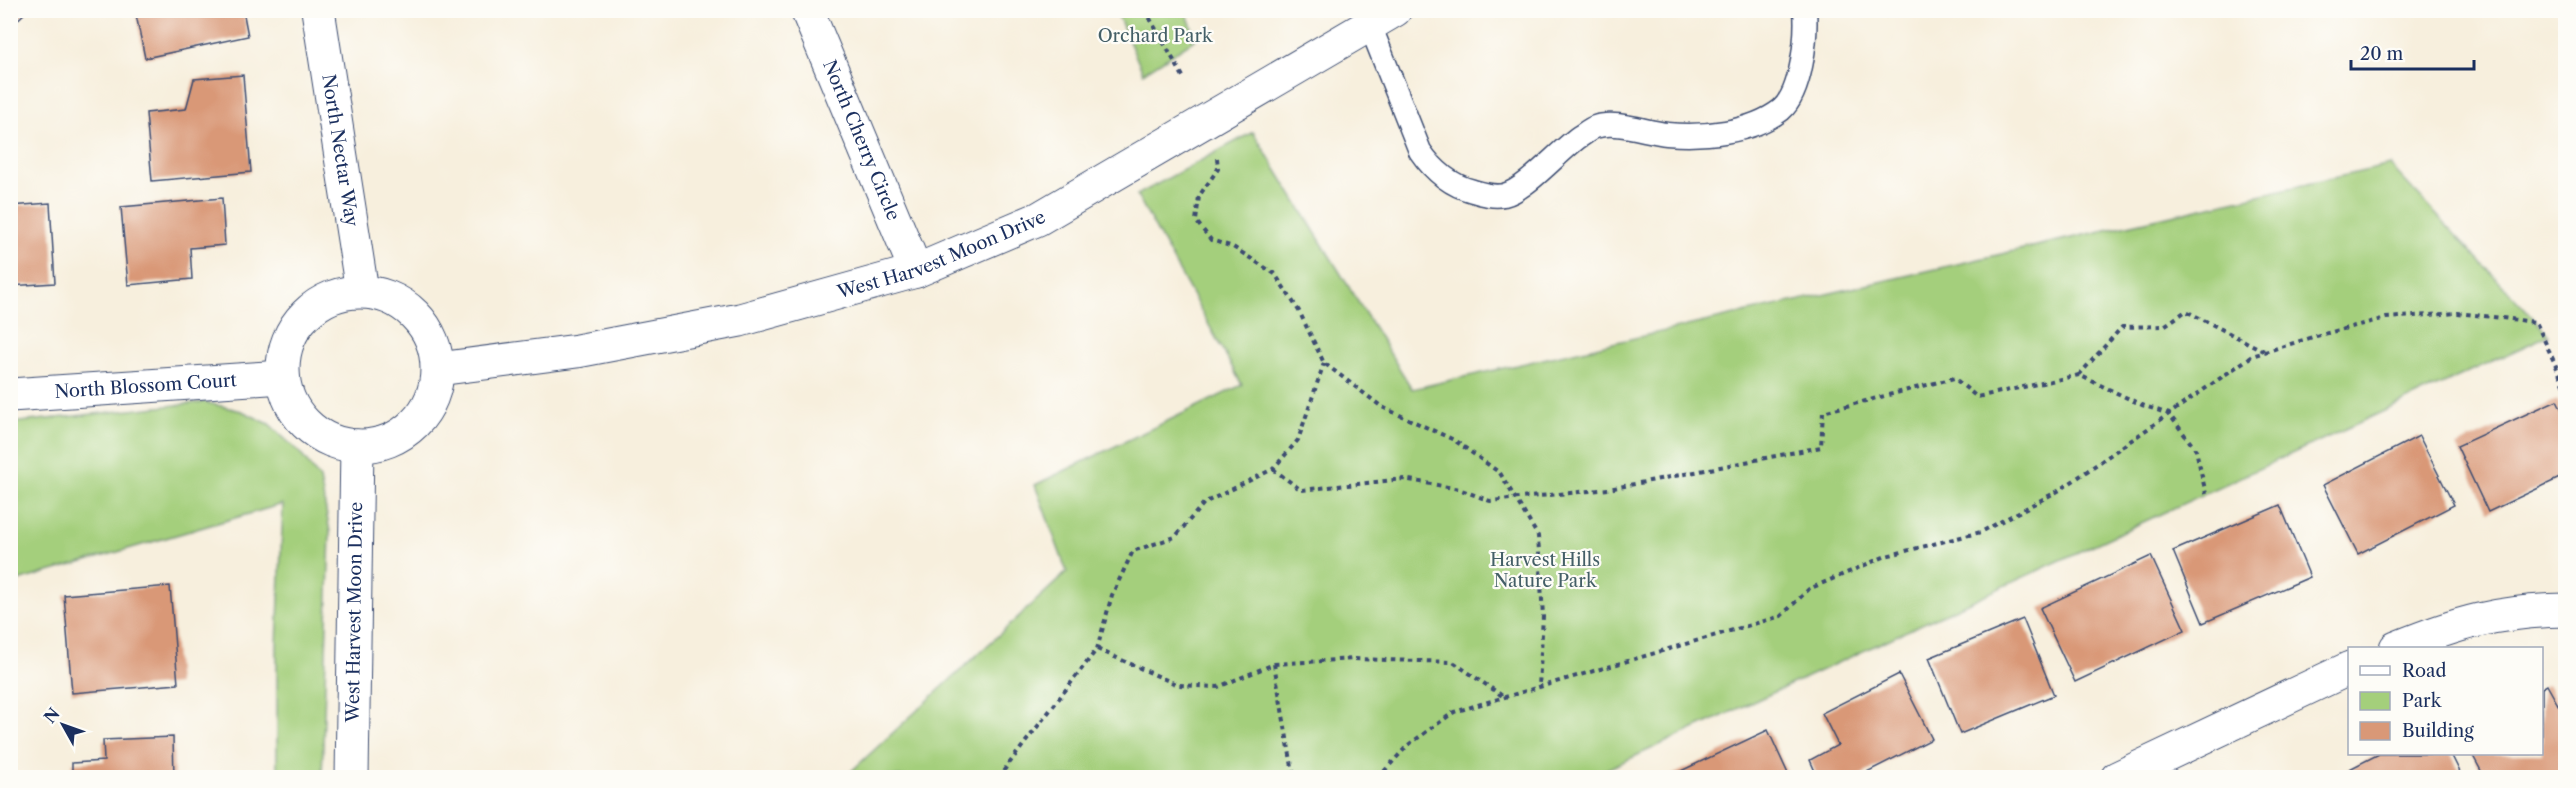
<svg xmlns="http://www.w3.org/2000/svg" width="2576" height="788" viewBox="0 0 2576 788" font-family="'Libre Caslon Text',serif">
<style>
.green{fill:#a4cf7b;stroke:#607f6c;stroke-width:1.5}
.building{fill:#d99877}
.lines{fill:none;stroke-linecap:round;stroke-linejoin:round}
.service-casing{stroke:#3c4c71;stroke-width:25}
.minor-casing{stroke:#3c4c71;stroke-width:35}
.path{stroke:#3c4c71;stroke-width:4;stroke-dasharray:4.5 4.5;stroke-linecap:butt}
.service{stroke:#fff;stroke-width:22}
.minor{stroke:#fff;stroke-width:33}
.labels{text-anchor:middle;stroke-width:4.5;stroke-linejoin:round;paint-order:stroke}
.park-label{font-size:18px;fill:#445f67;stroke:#fdfcf7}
.street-label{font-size:18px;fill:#1b2f5e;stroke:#fdfcf7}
</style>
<rect width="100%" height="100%" fill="#fdfcf7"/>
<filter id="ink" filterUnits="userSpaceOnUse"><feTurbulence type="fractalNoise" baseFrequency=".0167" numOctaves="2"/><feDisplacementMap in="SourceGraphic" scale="12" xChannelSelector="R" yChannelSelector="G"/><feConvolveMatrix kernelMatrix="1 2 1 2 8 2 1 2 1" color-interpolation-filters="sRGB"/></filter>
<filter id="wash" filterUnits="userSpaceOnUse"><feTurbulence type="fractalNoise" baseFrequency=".008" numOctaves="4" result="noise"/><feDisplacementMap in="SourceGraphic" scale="24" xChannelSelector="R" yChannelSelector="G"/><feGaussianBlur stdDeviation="1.35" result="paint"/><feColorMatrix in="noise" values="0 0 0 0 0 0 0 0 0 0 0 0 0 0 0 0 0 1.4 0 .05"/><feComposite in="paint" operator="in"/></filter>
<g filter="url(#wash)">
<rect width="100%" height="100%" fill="#f7efdd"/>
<g class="green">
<path d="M1116,11h70l10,28 -53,34z"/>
<path d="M1253,132l159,257 978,-224 159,170 -959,442h-745l222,-205 -32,-87 207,-100 -105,-190z"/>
<path d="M204,402l38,9 27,13 31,29 20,26 10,53 -8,245h-45v-132l6,-141 -272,79v-160z"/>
</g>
<g id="blocks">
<g class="building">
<path d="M10,10h18l-18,17z"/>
<path d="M135,10h108l5,26 -103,22z"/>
<path d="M243,75l8,97 -99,9 -6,-68 40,-4 8,-30z"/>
<path d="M222,198l3,47 -35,3 2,31 -64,6 -7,-78z"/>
<path d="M50,203l5,80 -45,3v-80z"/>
<path d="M2557,400l9,18v57l-78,37 -31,-66z"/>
<path d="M2419,436l35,69 -96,49 -35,-69z"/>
<path d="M2280,505l30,72 -107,46 -30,-72z"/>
<path d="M2151,556l34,74 -110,52 -35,-74z"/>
<path d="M170,586l8,98 -106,9 -8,-98z"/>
<path d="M2023,619l31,76 -94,39 -31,-76z"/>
<path d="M1899,674l33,65 -77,39h-37l-8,-18 28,-15 -16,-32z"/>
<path d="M2547,685l19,34v54l-9,5h-72l-13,-24h70v-66z"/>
<path d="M1768,730l22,48h-124z"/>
<path d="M173,737l1,41h-102v-15l32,-2 -1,-21z"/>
<path d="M2379,754h72l12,24h-131z"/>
</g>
</g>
</g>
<g filter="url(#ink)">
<use href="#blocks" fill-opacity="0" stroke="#3c4c71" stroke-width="1.5"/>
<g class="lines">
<g class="service-casing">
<path id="service" d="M1370,25l50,126c13,19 29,34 53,40 10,3 20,6 31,4 22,-5 55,-44 75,-58 5,-3 11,-8 16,-10 21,-7 51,5 72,7 36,3 84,-1 114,-24 21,-18 26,-74 24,-100"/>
</g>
<g class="minor-casing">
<g id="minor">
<path id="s1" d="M318,10l44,281"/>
<path id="s2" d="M807,10l109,261"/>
<circle cx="360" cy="369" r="77"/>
<path id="s3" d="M438,369l139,-18 163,-31 176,-49 122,-52 357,-209"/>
<path id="s4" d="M10,395l273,-18"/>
<path d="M2396,648c61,-25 103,-37 170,-38"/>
<path id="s5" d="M352,778l5,-332"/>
<path d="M2117,778l233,-110"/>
</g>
</g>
<g class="path">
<path d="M1145,10l40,70"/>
<path d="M1217,158l1,11 -19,27 -3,25 15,19 22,7 42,27 24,37 25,52 58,44 72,33 46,33 38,63 5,80 -4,71"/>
<path d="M2079,375l43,-48 42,-1 22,-15 80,41"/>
<path d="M1273,469l28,21 103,-11 55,10 31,12 119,-12 212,-42 2,-35 131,-34 23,19 102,-22 63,30 27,9 27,36 10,44"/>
<path d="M1097,649l81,36 40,2 56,-23 20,114"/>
<path d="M1274,664l79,-5 100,3 51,35"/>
<path d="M998,778l99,-129 15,-54 21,-44 42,-14 29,-34 69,-34 25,-29 26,-77"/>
<path d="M1378,778l30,-33 46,-33 327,-96 28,-27 77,-33 95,-24 79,-42 192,-134 64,-20 70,-18 72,-5 78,9 30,66"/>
</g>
<use href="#service" class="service"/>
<use href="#minor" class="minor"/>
</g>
</g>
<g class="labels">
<g class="park-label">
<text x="1155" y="42">Orchard Park</text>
<text x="1545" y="566">Harvest Hills<tspan x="1545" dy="21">Nature Park</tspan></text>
</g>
<g class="street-label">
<text dy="6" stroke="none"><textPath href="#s2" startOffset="141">North Cherry Circle</textPath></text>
<text dy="6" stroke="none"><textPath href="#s1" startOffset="142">North Nectar Way</textPath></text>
<text dy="6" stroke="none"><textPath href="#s3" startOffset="518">West Harvest Moon Drive</textPath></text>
<text dy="6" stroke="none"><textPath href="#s4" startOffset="136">North Blossom Court</textPath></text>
<text dy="6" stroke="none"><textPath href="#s5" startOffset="166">West Harvest Moon Drive</textPath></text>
</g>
</g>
<rect width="2576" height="788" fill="none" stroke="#fdfcf7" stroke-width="36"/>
<rect x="2348" y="647" width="195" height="108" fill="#fdfcf7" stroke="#a3aaba" stroke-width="1.5"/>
<rect x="2360" y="666" width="30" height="9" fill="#ffffff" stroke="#a3aaba" stroke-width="1.5"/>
<text x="2402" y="677" font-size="18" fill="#1b2f5e">Road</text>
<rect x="2360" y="692" width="30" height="18" fill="#a4cf7b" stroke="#a3aaba" stroke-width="1.5"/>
<text x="2402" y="707" font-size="18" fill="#1b2f5e">Park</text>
<rect x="2360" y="722" width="30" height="18" fill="#d99877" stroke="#a3aaba" stroke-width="1.5"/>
<text x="2402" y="737" font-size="18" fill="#1b2f5e">Building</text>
<g transform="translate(63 725) rotate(310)" stroke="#fdfcf7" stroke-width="4.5" paint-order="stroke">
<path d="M0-4.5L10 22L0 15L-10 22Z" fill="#1b2f5e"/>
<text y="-9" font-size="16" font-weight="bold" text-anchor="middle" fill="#1b2f5e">N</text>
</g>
<path d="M2351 60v9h123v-9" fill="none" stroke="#1b2f5e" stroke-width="3"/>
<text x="2360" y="60" font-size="18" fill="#1b2f5e" stroke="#fdfcf7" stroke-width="4.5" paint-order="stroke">20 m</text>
</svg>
